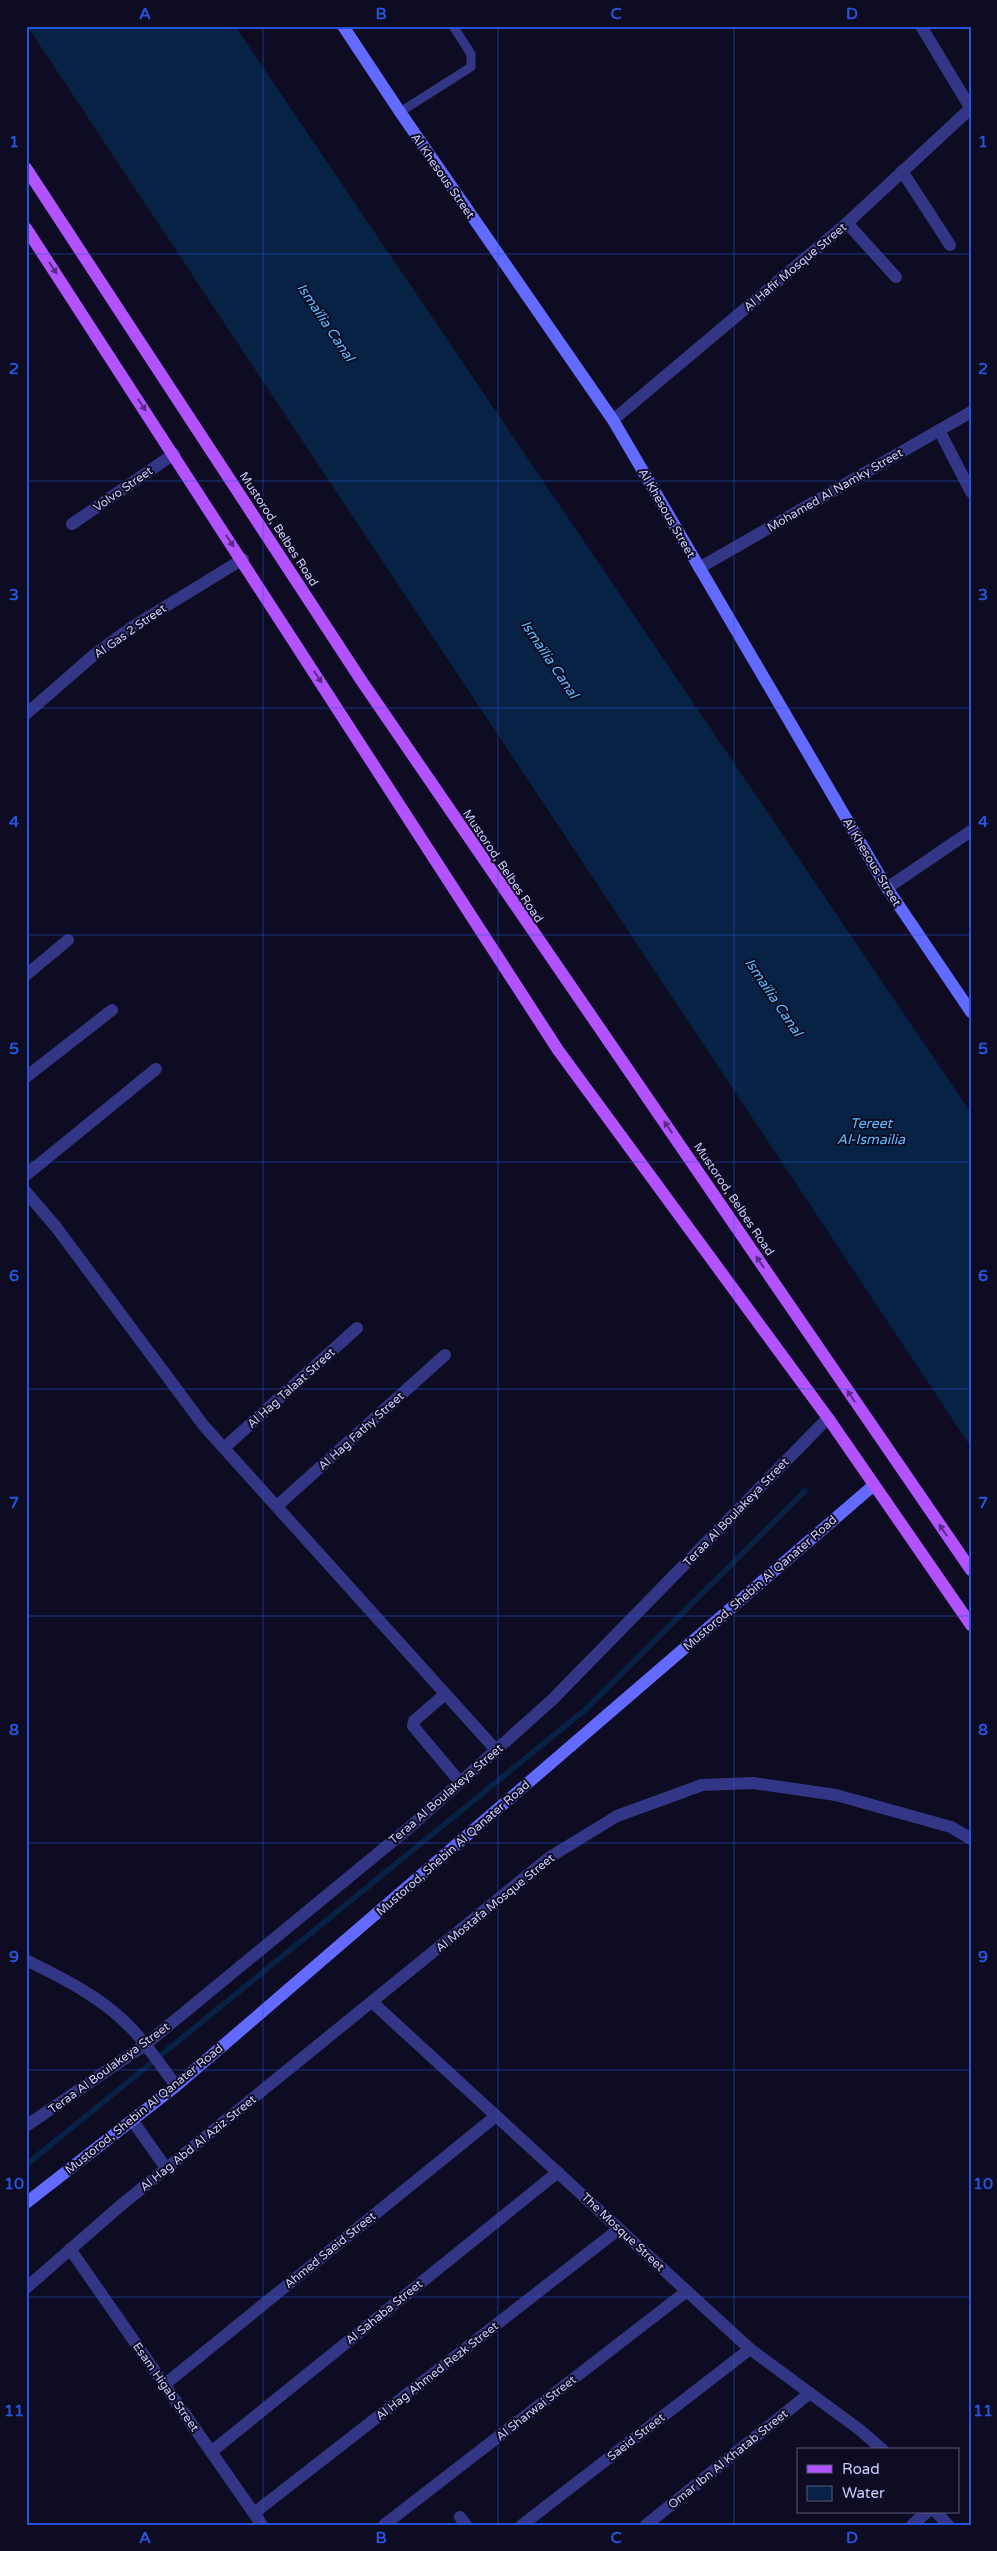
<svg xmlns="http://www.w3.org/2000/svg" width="997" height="2551" viewBox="0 0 997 2551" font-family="'Varela Round',sans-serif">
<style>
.water{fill:#082245}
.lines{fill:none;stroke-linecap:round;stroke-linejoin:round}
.stream{stroke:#082245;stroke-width:5.5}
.lane{stroke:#333684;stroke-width:9}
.street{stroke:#333684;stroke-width:12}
.secondary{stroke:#636aff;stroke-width:12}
.primary{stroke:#b353ff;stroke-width:12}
.oneway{fill:#582c85}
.grid{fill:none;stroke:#2654da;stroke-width:1;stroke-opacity:0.55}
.labels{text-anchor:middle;stroke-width:4;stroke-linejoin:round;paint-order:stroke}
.street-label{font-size:12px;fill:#cfccff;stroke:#0e0c22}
.water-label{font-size:14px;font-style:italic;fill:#5abeff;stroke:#0e0c22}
.neatline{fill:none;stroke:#2654da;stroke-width:2}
.grid-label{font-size:16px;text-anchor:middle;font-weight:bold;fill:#2654da}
</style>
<rect width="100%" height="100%" fill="#0e0c22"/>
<path class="water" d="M27,26h208l736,1087v334z"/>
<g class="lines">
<path class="stream" d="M26,2165l560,-456 219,-218"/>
<path class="lane" d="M400,112l71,-45v-13l-18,-28"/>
<g class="street">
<path d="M921,26l50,83"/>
<path d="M902,171l48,74"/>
<path d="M847,223l49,54"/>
<path d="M613,420l234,-197 124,-115"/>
<path d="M939,430l32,62"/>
<path d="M72,524l102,-70"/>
<path d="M699,568l272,-156"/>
<path d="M26,714l69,-60 37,-27 111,-68"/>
<path d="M887,888l84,-57"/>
<path d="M26,975l42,-35"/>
<path d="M26,1077l86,-67"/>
<path d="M26,1175l130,-106"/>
<path d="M26,1192l30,35 148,199 292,324"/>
<path d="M225,1447l132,-119"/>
<path d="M277,1506l168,-151"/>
<path d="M445,1694l-31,27 -1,5 47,56"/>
<path d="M26,1960c38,19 76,37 106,69 16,17 30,38 44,57"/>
<path d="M372,2002l378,347 110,81 23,20"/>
<path d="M132,2120l34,48"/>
<path d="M26,2126l120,-82 264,-217 142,-127 276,-282"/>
<path d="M70,2249l192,276"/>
<path d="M26,2288l94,-82 430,-349 67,-41 85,-31 51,-2 83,12 115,32 20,12"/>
<path d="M164,2385l332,-269"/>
<path d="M211,2452l347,-280"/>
<path d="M936,2512l12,13"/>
<path d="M254,2513l365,-284"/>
<path d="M460,2517l6,8"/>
<path d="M384,2525l303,-234"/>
<path d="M522,2525l228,-176"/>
<path d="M646,2525l164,-132"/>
<path d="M912,2525l15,-13"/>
</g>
<g class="secondary">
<path d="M343,26l57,86 213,308 274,468 84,124"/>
<path d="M26,2203l150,-117 698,-601"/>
</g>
<g class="primary">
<path d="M26,168l335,512 610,890"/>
<path d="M26,228l532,822 270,368 143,207"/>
</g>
</g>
<defs><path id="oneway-solid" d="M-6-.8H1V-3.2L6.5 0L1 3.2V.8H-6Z" transform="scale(1.25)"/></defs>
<g class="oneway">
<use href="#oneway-solid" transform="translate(53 268) rotate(57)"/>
<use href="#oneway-solid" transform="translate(142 405) rotate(57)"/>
<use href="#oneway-solid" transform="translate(230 541) rotate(57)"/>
<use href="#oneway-solid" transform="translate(318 677) rotate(57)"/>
<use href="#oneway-solid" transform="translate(668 1127) rotate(-125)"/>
<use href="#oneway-solid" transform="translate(760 1262) rotate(-124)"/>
<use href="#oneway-solid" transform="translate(851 1396) rotate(-124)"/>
<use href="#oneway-solid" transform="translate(943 1530) rotate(-124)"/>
</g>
<path class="grid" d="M263,26v2499M498,26v2499M734,26v2499M26,254h945M26,481h945M26,708h945M26,935h945M26,1162h945M26,1389h945M26,1616h945M26,1843h945M26,2070h945M26,2297h945"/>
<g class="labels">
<g class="street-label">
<text transform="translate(443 176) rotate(55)" y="4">Al Khesous Street</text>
<text transform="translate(795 267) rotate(-40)" y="4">Al Hafir Mosque Street</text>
<text transform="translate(123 489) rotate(-35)" y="4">Volvo Street</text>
<text transform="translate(835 490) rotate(-30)" y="4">Mohamed Al Namky Street</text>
<text transform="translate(667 513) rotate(60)" y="4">Al Khesous Street</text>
<text transform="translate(279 529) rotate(57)" y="4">Mustorod, Belbes Road</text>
<text transform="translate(130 631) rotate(-35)" y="4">Al Gas 2 Street</text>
<text transform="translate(872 862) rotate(59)" y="4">Al Khesous Street</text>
<text transform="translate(503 866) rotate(56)" y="4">Mustorod, Belbes Road</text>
<text transform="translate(734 1199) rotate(56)" y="4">Mustorod, Belbes Road</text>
<text transform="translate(291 1388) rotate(-42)" y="4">Al Hag Talaat Street</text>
<text transform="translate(361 1431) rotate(-42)" y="4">Al Hag Fathy Street</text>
<text transform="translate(736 1512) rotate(-46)" y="4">Teraa Al Boulakeya Street</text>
<text transform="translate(760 1583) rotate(-41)" y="4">Mustorod, Shebin Al Qanater Road</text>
<text transform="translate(446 1794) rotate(-41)" y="4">Teraa Al Boulakeya Street</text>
<text transform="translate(453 1848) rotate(-41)" y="4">Mustorod, Shebin Al Qanater Road</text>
<text transform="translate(495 1903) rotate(-39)" y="4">Al Mostafa Mosque Street</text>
<text transform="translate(109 2068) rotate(-36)" y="4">Teraa Al Boulakeya Street</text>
<text transform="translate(144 2109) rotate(-39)" y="4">Mustorod, Shebin Al Qanater Road</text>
<text transform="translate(198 2143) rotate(-39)" y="4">Al Hag Abd Al Aziz Street</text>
<text transform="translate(623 2232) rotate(43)" y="4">The Mosque Street</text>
<text transform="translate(330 2250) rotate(-39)" y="4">Ahmed Saeid Street</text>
<text transform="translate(384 2312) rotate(-39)" y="4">Al Sahaba Street</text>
<text transform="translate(437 2371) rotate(-38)" y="4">Al Hag Ahmed Rezk Street</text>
<text transform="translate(166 2387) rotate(55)" y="4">Esam Higab Street</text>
<text transform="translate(536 2408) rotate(-38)" y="4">Al Sharwai Street</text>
<text transform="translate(636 2437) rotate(-38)" y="4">Saeid Street</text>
<text transform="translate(728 2459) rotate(-39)" y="4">Omar Ibn Al Khatab Street</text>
</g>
<g class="water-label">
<text transform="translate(326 322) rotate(56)" y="5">Ismaïlia Canal</text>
<text transform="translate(550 659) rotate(56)" y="5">Ismaïlia Canal</text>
<text transform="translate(774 997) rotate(56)" y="5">Ismaïlia Canal</text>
<text x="871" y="1128">Tereet<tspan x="871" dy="16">Al-Ismailia</tspan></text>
</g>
</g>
<rect width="997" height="2551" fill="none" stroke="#0e0c22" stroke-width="55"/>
<rect x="797" y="2448" width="162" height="65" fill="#0e0c22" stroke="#5b597a"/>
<rect x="807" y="2465" width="25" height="8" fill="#b353ff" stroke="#5b597a"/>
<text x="842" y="2474" font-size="15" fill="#cfccff">Road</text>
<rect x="807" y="2486" width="25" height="15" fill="#082245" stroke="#5b597a"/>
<text x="842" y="2498" font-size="15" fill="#cfccff">Water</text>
<rect x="28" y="28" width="942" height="2496" class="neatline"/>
<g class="grid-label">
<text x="145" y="19">A</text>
<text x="381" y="19">B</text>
<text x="616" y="19">C</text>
<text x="852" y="19">D</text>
<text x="14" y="147">1</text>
<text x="983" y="147">1</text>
<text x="14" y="374">2</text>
<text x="983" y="374">2</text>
<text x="14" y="600">3</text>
<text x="983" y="600">3</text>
<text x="14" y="827">4</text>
<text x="983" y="827">4</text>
<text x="14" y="1054">5</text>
<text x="983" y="1054">5</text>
<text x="14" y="1281">6</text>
<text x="983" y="1281">6</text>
<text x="14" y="1508">7</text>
<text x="983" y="1508">7</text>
<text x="14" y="1735">8</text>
<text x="983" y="1735">8</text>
<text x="14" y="1962">9</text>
<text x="983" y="1962">9</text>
<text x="14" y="2189">10</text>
<text x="983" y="2189">10</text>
<text x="14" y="2416">11</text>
<text x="983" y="2416">11</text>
<text x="145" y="2543">A</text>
<text x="381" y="2543">B</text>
<text x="616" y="2543">C</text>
<text x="852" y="2543">D</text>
</g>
</svg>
